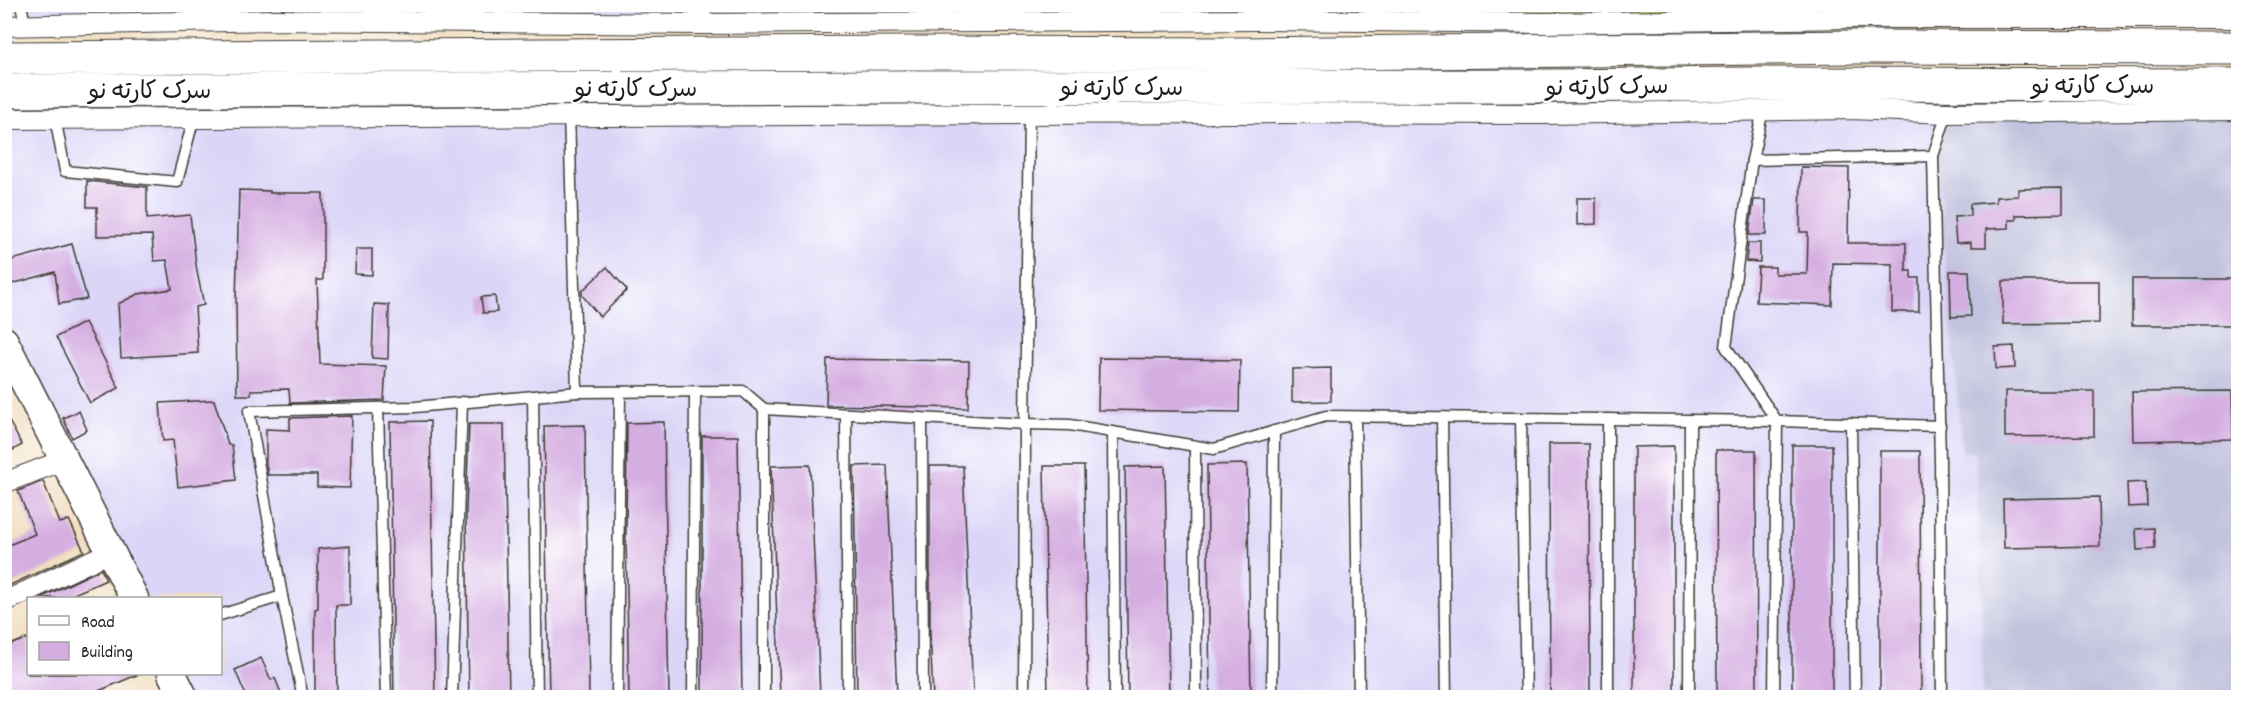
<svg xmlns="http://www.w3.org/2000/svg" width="2243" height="702" viewBox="0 0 2243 702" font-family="Dekko,'Playpen Sans Arabic',sans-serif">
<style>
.built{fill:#dbd6f7}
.industrial{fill:#c1c2dd}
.green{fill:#aec86d;stroke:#657244;stroke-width:1.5}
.building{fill:#d5aee1}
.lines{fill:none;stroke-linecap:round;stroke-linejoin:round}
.lane-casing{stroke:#3c3935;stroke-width:13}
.street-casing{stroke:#3c3935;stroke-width:22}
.secondary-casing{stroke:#3c3935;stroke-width:31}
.highway-casing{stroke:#3c3935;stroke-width:35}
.lane{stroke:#fff;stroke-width:10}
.street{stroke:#fff;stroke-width:20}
.secondary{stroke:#fff;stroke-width:28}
.highway{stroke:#fff;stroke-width:33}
.labels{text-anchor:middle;stroke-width:4.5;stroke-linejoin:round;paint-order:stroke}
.street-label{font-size:24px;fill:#1c1c1c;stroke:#fff}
</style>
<rect width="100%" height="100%" fill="#fff"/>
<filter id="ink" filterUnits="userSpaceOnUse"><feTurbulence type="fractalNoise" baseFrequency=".0167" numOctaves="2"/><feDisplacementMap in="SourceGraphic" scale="12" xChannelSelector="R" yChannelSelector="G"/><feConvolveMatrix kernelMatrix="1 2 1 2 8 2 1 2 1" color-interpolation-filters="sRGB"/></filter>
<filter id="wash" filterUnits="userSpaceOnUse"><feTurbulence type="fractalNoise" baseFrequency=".008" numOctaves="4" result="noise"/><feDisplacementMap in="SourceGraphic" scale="24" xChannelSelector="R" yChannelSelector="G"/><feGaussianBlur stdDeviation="1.35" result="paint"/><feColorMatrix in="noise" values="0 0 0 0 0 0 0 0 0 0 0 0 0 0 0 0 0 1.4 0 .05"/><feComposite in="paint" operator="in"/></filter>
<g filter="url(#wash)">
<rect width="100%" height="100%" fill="#f1dec0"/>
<g class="built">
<path d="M1466,4l1,19 -1462,3 -1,-21z"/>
<path d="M2238,4v14l-573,3 -1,-16z"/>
<path d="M1933,114l29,337 14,-1 6,164v83h-1798l-12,-23h48v-76h-86l-129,-257 -1,-222z"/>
</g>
<path class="industrial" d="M2238,110v587h-256v-83l-6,-163 -14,1 -29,-338z"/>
<path class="green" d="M1466,5h198l1,16 -198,2z"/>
<g id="blocks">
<g class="building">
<path d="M1801,167l48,1 -1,75h58v28h5v7h8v34h-27v-48l-59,-1 -1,42 -76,-3 2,-35h17v7h32l1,-42h-8z"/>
<path d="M87,181l60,6v32l43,-4 7,57 7,33 -9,2 3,46 -77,5 -3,-54 20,-10 34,-5 -5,-29 -13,1 -2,-26 -55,1v-29h-10z"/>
<path d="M2063,188v26l-47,1v5h-7v8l-23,1v18h-15v-5l-15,1 -2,-26 16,-1v-12l26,-2v-5l22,-1v-7z"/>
<path d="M239,190l31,1v2h53v87h-6l3,84 66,2 -2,34 -94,3 -1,-14 -38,1v5h-14l-1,-93z"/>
<path d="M1577,198h19v26l-19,1z"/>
<path d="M1754,200h12v35h-17z"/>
<path d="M1748,243h12v19l-14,-1z"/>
<path d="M72,244l15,55 -28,5 -4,-32 -51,14v-24z"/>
<path d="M356,249h16v26l-17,-1z"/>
<path d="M607,267l20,23 -27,27 -18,-22v-4z"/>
<path d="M1950,271h19l2,45 -20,1z"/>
<rect x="2132" y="279" width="102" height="46"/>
<path d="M2003,281h96v42l-96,1z"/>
<path d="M495,296l2,16 -14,1 -2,-16z"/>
<path d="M374,304l15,1 -1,54 -16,-1z"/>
<path d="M85,322l34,66 -29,15 -34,-66z"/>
<path d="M2014,346l1,22 -19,1 -1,-22z"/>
<path d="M1099,358l141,2 -1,52 -141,-2z"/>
<path d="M827,359l142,2 -1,47 -142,-3z"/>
<path d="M1331,368v33l-39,1v-33z"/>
<path d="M2005,391h89v45l-89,1z"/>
<path d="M2232,391l1,48 -100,2 -1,-49z"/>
<path d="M214,400l14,45h4l4,35 -58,7 -5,-47 -10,1 -3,-38z"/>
<path d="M79,411l8,19 -15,8 -9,-20z"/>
<path d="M4,412l18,33 -18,10z"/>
<path d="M352,416l-2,72 -33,-1v-12h-49l-2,-12v-34l24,1v-12z"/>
<path d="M430,421l5,277h-41l-4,-276z"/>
<path d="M664,422l5,276h-40l-3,-162 1,-113z"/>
<path d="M469,424h35l5,274h-40l-3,-185z"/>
<path d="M585,425l4,273h-40l-5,-272z"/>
<path d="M702,436h36l4,262h-40z"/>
<path d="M1549,444h40l1,254h-40z"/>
<rect x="1792" y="445" width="40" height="253"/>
<path d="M1674,446v252h-40v-251z"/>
<path d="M1716,450h40l1,248h-40z"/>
<path d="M1880,451h40l1,247h-41z"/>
<path d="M1247,464l4,233h-41l-3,-232z"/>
<path d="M810,465l10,231h-40l-9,-230z"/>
<path d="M887,465l10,231h-40l-3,-230z"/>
<path d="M930,466h33l10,230 -40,1 -3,-64z"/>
<path d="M1044,466h40l4,232h-40z"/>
<path d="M1165,466l4,232h-41l-3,-231z"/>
<path d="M43,481l17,42 9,-3 15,31 -80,37v-41l31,-13 -17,-43z"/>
<path d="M2146,482l1,24 -19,1 -1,-24z"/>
<path d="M2099,497l1,49 -96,2 -1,-49z"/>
<path d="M2154,528l1,21 -18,1 -1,-21z"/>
<path d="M350,546v59h-14l1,93h-22v-89l3,-1v-59z"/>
<path d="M101,569l5,11 -41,18h-25z"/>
<path d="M28,638v36h111l-57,24h-78v-51z"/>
<path d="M261,658l10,22 4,-2 8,20h-36l-12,-28z"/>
</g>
</g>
</g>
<g filter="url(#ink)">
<use href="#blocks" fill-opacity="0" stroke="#3c3935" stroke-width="1.5"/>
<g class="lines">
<g class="lane-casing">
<g id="lane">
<path d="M21,4l4,21"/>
<path d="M1763,110l-11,50 -26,187 51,74 -3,277"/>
<path d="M569,113l8,279"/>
<path d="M55,117l10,54 112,11 17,-65"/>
<path d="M1752,160l181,-4"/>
<path d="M533,396l4,302"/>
<path d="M378,408l8,290"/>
<path d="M764,409v289"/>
<path d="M846,415l2,283"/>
<path d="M1355,417l4,281"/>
<path d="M1442,417l4,281"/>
<path d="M1521,418l5,280"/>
<path d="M922,419l1,279"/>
<path d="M1851,423l4,275"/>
<path d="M1113,432l2,266"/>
<path d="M1195,446l1,252"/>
<path d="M220,615l62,-19"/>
<path d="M303,698l-21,-102 -33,-185 166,-4 162,-15 166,-1 21,18 261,15 45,1 144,24 112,-33 451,5 163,5"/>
<path d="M452,698l10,-296"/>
<path d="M617,698l3,-306"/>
<path d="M693,698l2,-306"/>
<path d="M1024,698l1,-274 4,-310"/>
<path d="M1272,698l2,-267"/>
<path d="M1608,698v-279"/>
<path d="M1689,698l1,-278"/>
<path d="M1942,698l-2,-237 -7,-305 14,-43"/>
</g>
</g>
<g class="street-casing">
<g id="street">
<path d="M700,24l1,-20"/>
<path d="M4,26l270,-6 426,4 556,-4 290,3 305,-5h387"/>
<path d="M4,119l1231,-6 311,1 305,-5 96,4 291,-3"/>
<path d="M4,483l60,-23"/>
<path d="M4,602l106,-50"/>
</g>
</g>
<g class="secondary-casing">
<g id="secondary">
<path d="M4,341l130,257"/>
<path d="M172,674l12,24"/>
</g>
</g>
<g class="highway-casing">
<g id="highway">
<path d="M4,58l901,-5 336,1 613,-7 384,1"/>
<path d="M4,91l863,-4 680,-1 199,-2 492,1"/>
</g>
</g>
<use href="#lane" class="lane"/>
<use href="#street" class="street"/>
<use href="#secondary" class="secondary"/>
<use href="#highway" class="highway"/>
</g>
</g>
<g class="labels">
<g class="street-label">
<text x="2093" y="93">سرک کارته نو</text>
<text transform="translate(1607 86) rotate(-1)" y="8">سرک کارته نو</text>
<text x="1122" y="95">سرک کارته نو</text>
<text x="636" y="96">سرک کارته نو</text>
<text x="150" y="98">سرک کارته نو</text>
</g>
</g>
<rect width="2243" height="702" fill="none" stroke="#fff" stroke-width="24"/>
<rect x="27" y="597" width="195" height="78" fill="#ffffff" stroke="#a4a4a4" stroke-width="1.5"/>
<rect x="39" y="616" width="30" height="9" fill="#ffffff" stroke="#a4a4a4" stroke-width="1.5"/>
<text x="81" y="627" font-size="18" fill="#1c1c1c">Road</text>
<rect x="39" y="642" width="30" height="18" fill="#d5aee1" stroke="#a4a4a4" stroke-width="1.5"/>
<text x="81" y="657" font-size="18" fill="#1c1c1c">Building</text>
</svg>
